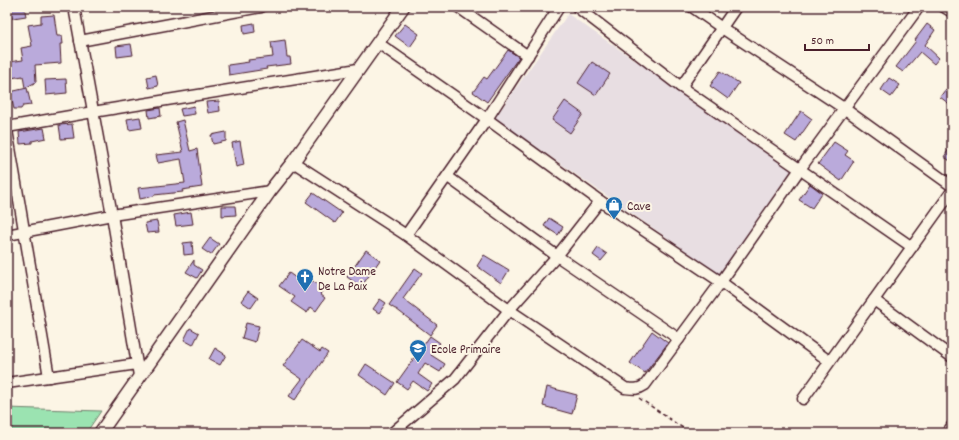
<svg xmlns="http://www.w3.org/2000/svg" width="959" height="440" viewBox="0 0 959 440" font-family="Dekko,sans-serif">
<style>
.built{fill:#e8dee2}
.green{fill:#9be3b1;stroke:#72816e}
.building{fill:#baaadb;stroke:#4a1f2b}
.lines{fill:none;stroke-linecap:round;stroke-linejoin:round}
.minor-casing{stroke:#4a1f2b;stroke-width:13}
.tertiary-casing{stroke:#4a1f2b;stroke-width:15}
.path{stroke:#4a1f2b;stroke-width:1.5;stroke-dasharray:4 3;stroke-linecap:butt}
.minor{stroke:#fcf5e5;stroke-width:10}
.tertiary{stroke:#fcf5e5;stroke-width:12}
.labels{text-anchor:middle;stroke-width:4;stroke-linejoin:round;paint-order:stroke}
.poi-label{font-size:13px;fill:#4a1f2b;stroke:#fcf5e5;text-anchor:start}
</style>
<rect width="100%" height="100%" fill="#fcf5e5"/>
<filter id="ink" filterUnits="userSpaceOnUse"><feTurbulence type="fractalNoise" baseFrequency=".025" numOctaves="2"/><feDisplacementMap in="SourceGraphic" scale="8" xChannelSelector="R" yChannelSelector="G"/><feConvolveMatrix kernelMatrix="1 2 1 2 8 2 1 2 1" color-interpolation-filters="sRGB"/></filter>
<g filter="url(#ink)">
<path class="built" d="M568,14l224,155 -73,105 -224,-156z"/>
<path class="green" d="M7,408l94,3 -15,22h-79z"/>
<g class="building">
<path d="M7,7h17l2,9 -19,3z"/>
<path d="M54,15l3,21h5l1,8h-3l1,19 -26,2 1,17 -11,6 -2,-12 -12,2 -2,-16 14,-2 -2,-12 11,-2 -4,-21 13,-2v-7z"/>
<path d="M254,23l1,9 -11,2 -1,-9z"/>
<path d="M405,24l14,10 -9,13 -15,-11z"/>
<path d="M927,24l8,6 -10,15 14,13 -5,6 -14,-12 -17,20 -7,-5 20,-26 -1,-1z"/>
<path d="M285,40l2,17h3l1,7 -25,3 1,2 -38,6 -1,-10 21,-3 -1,-2 25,-3 -2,-15z"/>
<path d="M131,44l2,11 -16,2 -1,-11z"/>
<path d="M508,50l11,7 -32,45 -14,-10 11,-15 3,2z"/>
<path d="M592,62l18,12 -14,21 -18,-12z"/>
<path d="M720,71l19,12 -11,16 -18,-13z"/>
<path d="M156,75l2,11 -9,2 -2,-11z"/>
<path d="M889,78l11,7 -9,12 -10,-7z"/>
<path d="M66,79l1,14 -21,2 -1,-15z"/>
<path d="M27,88l4,17 -8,1 -2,3h-7l-4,-17z"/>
<path d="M945,90l7,6v10l-12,-9z"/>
<path d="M219,101l1,10 -12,2 -2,-11z"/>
<path d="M565,101l18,13 -13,19 -18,-13z"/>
<path d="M194,106l1,8 -13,2 -2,-7z"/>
<path d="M160,108l1,8 -12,2 -1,-8z"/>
<path d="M801,111l11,8 -16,23 -11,-7z"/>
<path d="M140,117l2,11 -13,2 -2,-11z"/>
<path d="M183,120l7,31 7,-2 5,38 -20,3 1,2 -29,3v1l-14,3 -2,-11 47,-5 -4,-24 -23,4 -2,-8 27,-3 -7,-30z"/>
<path d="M72,124l2,14 -13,1 -2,-14z"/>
<path d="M44,128l2,10 -14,3v2l-12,1 -1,-12z"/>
<path d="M226,132v9l-13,3 -2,-9z"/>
<path d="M240,141l4,24 -8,2 -4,-24z"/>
<path d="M834,142l14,9 -3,4 9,6 -13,20 -23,-17z"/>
<path d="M952,144v18l-8,-5z"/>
<path d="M810,184l12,9 -10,15 -13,-8z"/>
<path d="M313,193l29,20 -7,10 -29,-21z"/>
<path d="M222,206h13l1,9 -14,1z"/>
<path d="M191,212l2,12 -17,2 -2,-11z"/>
<path d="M549,218l14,9 -5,8 -14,-9z"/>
<path d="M157,221l2,11 -12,1 -2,-10z"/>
<path d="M210,238l9,6 -8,11 -9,-6z"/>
<path d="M192,242l1,12 -9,1 -1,-12z"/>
<path d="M598,248l9,6 -6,7 -8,-6z"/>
<path d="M366,250l14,10 -19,27 -14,-10z"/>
<path d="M484,255l25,15 -8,13 -24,-17z"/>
<path d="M194,260v5l8,5 -5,8 -11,-6z"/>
<path d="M415,268l7,5 -19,26 34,26 -7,10 -34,-26h-1l-6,-4z"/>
<path d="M289,273l15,11 4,-6 16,11 -4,5 5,4 -9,13 -5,-4 -4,6 -16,-11 4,-5 -16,-11z"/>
<path d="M248,291l10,7 -7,10 -10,-7z"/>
<path d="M380,299l6,4 -7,10 -6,-4z"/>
<path d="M246,323l13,3 -4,16 -13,-4z"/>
<path d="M190,328l9,5 -6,12 -9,-5z"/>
<path d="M652,331l16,12 -23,30 -15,-10z"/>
<path d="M430,336l10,7 -9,12 14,9 -5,8 -15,-9 -7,11 14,10 -5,7 -14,-10 -6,8 -10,-7z"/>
<path d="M302,340l18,12 2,-3 6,4 -33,47 -6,-4 13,-17 -19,-13z"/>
<path d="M215,348l11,7 -6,10 -11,-6z"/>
<path d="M366,364l29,19 -8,12 -28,-20z"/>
<path d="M547,387l30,8 -5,19 -29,-8z"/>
</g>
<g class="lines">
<g class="minor-casing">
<g id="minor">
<path d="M74,7l38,208 27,161"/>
<path d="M458,7l70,49"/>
<path d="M577,7l104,80 231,160"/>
<path d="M692,7l30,21 123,81 107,77"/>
<path d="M944,7l8,5"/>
<path d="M80,41l181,-34"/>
<path d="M378,43l109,76 113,82 121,81 108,79"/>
<path d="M681,87l55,-80"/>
<path d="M7,127l86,-15 265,-43"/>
<path d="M7,130l42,247"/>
<path d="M293,162l113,73 103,75 116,78c8,1 13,2 20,-3l76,-103 79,-113 119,-162"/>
<path d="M448,177l109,79 122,83"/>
<path d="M7,235l105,-20 158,-24"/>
<path d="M406,235l81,-116 72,-112"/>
<path d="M874,300l78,57"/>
<path d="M7,383l130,-19"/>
<path d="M803,399l149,-208"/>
<path d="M392,433l63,-54 54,-69 48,-54 43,-55"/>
<path d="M947,433l5,-7"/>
</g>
</g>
<g class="tertiary-casing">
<path id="tertiary" d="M100,433l170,-242 23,-29 110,-155"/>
</g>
<path class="path" d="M639,398l51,35"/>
<use href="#minor" class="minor"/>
<use href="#tertiary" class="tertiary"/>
</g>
</g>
<defs>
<g id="shop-pin" transform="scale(0.9)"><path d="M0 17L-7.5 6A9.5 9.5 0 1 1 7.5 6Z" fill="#1f6fb2" stroke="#fcf5e5"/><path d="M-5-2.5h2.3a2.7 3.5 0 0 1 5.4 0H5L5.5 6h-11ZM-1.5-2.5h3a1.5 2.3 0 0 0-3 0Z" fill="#fff"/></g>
<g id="church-pin" transform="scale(0.9)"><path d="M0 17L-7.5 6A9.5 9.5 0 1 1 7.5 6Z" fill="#1f6fb2" stroke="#fcf5e5"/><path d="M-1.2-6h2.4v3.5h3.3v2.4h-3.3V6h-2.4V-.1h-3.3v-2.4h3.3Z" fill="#fff"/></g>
<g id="school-pin" transform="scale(0.9)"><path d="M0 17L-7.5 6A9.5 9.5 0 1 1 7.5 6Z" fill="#1f6fb2" stroke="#fcf5e5"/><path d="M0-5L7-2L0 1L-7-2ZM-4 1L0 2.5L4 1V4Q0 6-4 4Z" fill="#fff"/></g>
</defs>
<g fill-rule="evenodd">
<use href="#shop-pin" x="614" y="205"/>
<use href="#church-pin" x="305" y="277"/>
<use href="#school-pin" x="418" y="348"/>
</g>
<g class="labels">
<g class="poi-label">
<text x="627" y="210">Cave</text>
<text x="318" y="275">Notre Dame<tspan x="318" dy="15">De La Paix</tspan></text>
<text x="431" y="353">Ecole Primaire</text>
</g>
</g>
<rect width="959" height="440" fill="none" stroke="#fcf5e5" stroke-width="24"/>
<rect x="12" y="12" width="935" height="416" fill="none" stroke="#4a1f2b" stroke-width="1.5" filter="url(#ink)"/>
<path d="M805 44v6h64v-6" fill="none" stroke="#4a1f2b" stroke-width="2"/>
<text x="811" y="44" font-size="12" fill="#4a1f2b" stroke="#fcf5e5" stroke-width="3" paint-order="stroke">50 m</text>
</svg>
